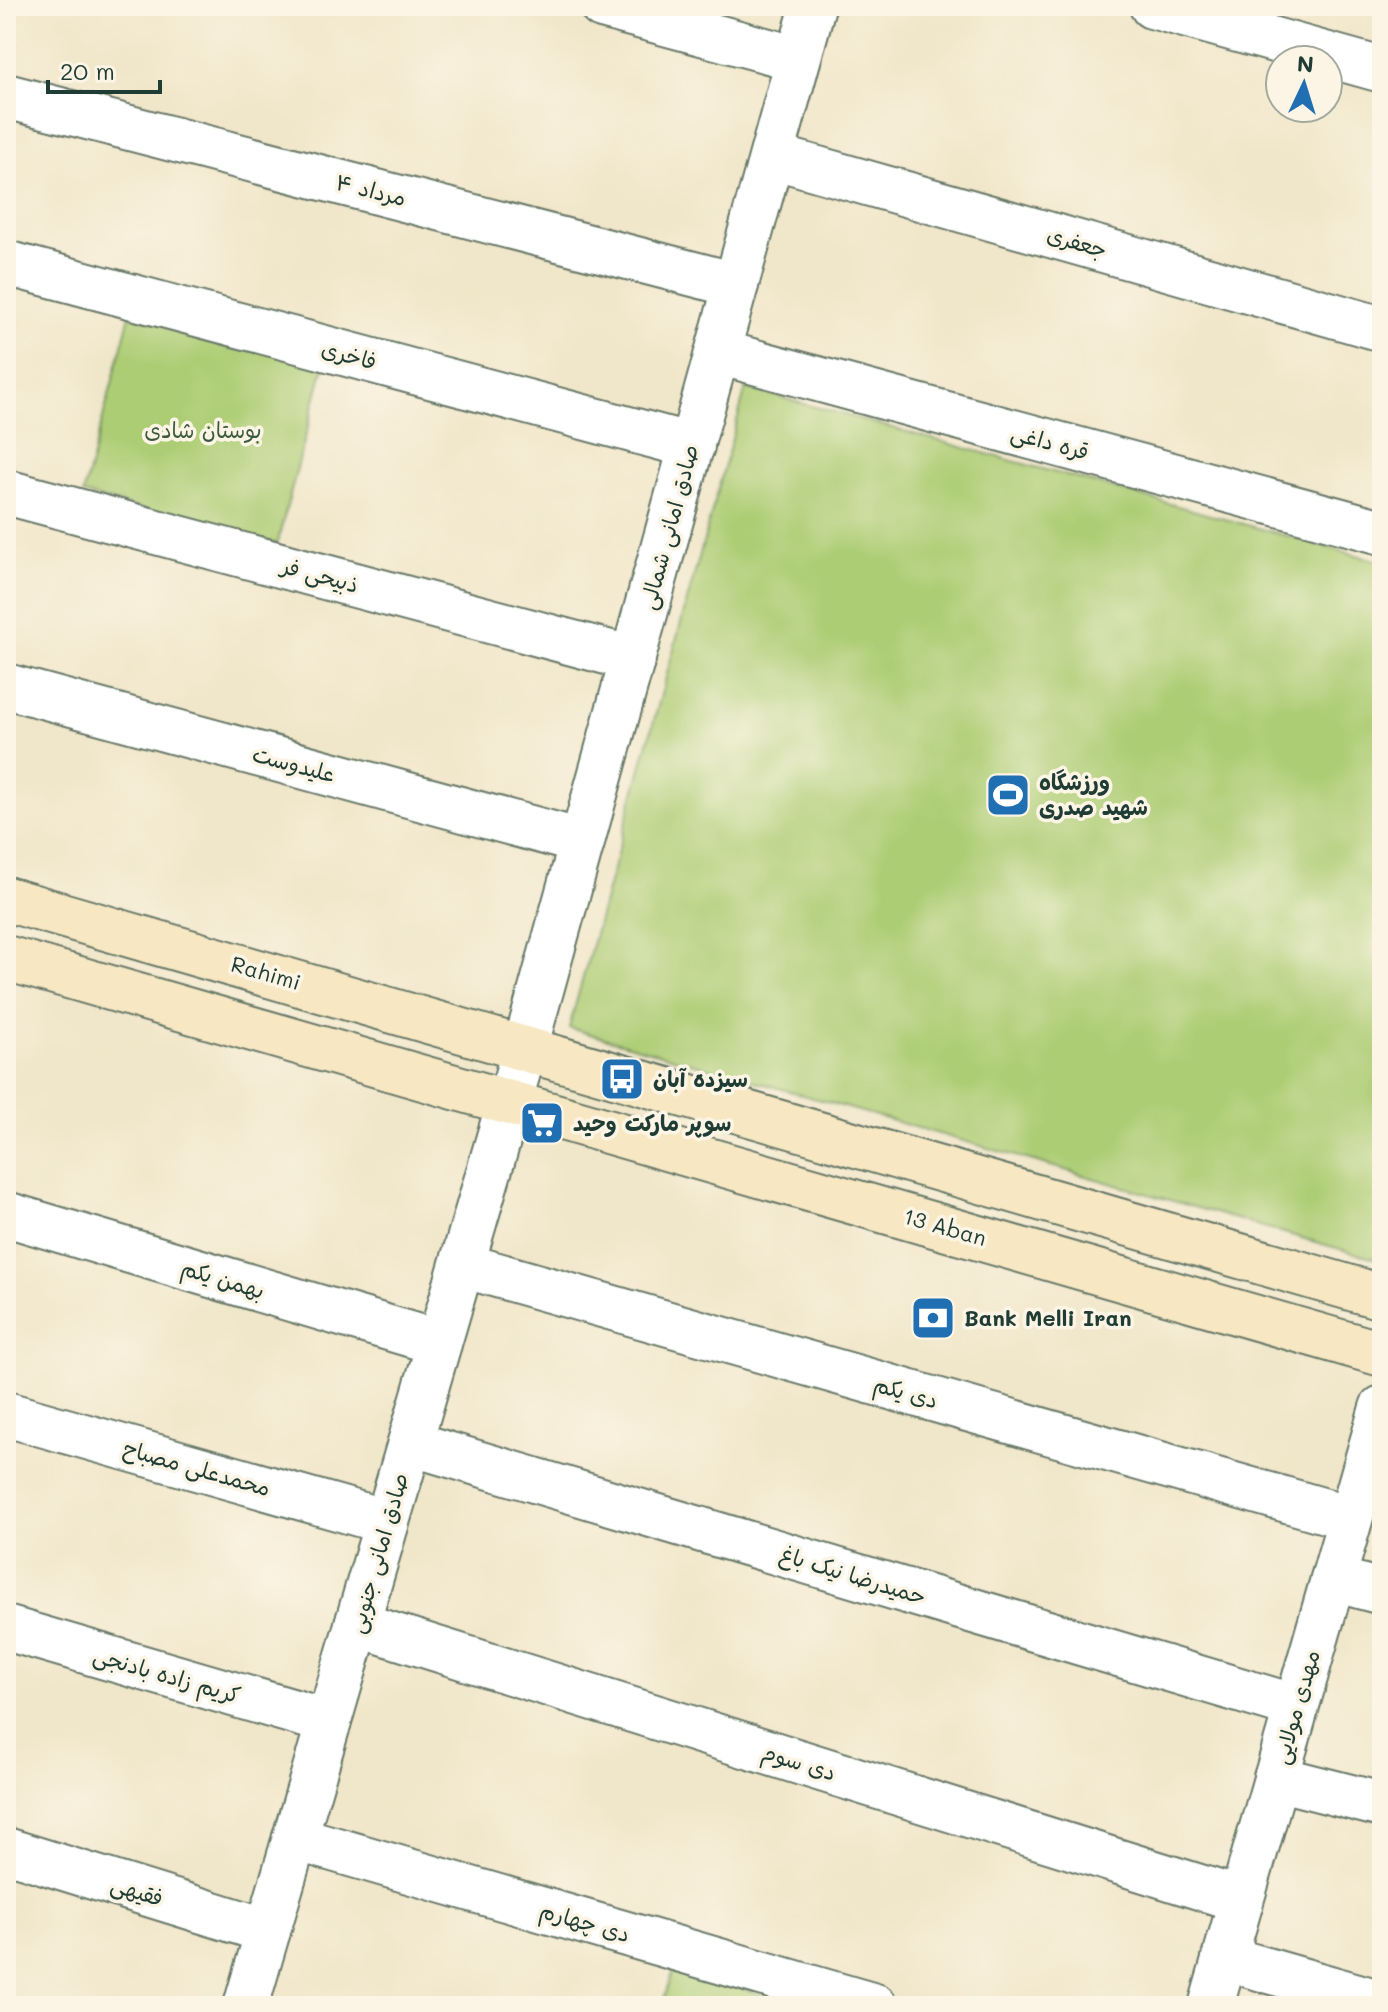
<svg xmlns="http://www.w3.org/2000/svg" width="1388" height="2012" viewBox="0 0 1388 2012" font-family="Mali,'Playpen Sans Arabic',sans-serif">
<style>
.green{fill:#adcd74;stroke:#668554;stroke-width:2}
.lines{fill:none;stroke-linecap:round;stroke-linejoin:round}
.street-casing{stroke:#687868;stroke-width:48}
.secondary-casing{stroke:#687868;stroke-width:48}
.street{stroke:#fff;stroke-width:44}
.secondary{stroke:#f7e8c3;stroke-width:44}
.labels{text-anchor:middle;stroke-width:7;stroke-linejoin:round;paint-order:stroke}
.street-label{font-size:22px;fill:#1f3d34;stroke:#fcf5e5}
.park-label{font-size:22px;fill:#3b5a41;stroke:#fcf5e5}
.poi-label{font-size:22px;font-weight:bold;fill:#1f3d34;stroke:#fcf5e5;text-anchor:start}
</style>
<rect width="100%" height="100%" fill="#fcf5e5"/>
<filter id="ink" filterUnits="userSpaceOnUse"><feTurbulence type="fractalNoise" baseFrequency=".0125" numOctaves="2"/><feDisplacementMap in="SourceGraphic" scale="16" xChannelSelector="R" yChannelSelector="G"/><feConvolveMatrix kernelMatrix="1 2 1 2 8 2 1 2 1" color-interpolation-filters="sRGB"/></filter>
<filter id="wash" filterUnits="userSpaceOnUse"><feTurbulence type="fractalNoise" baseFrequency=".006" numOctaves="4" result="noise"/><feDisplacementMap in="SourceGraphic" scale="32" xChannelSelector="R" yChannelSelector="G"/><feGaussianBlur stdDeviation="1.8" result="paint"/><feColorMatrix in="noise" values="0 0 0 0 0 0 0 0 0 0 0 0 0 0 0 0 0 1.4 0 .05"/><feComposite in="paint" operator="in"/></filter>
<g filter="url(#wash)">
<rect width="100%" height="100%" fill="#f0e6c9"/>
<g class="green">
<path d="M130,315l194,51 -47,178 -194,-50z"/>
<path d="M746,388l636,174v699l-813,-233z"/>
<path d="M673,1969l131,37h-142z"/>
</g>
</g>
<g filter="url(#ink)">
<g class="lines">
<g class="street-casing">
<g id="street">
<path d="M602,6l196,53"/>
<path d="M1152,6l230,64"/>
<path d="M6,96l730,189"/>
<path d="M772,156l610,173"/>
<path d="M6,263l686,183"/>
<path d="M718,352l664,180"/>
<path d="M6,492l627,167"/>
<path d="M6,686l576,156"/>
<path d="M6,1214l433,129"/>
<path d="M462,1265l888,253"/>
<path d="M6,1414l381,108"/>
<path d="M410,1443l886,264"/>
<path d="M1333,1579l49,13"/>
<path d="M357,1624l884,276"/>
<path d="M6,1628l323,94"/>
<path d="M1276,1778l106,27"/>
<path d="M295,1838l580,168"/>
<path d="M6,1850l262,81"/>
<path d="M1224,1958l158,45"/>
<path d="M246,2006l279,-958 288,-1042"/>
<path d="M1211,2006l171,-598"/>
</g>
</g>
<g class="secondary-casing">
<g id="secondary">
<path d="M6,899l1376,398"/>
<path d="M6,958l1376,396"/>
</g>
</g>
<use href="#street" class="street"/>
<use href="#secondary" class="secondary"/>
</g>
</g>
<defs>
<g id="stadium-square" transform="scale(2.3)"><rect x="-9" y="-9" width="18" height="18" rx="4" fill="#1f6fb2" stroke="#fcf5e5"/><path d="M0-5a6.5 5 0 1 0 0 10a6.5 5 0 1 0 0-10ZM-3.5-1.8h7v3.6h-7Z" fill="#fff"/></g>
<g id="bus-square" transform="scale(2.3)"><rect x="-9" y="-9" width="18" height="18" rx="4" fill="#1f6fb2" stroke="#fcf5e5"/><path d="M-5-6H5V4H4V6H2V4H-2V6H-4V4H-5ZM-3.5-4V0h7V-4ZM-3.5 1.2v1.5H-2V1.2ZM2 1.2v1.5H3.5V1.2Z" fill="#fff"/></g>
<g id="supermarket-square" transform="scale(2.3)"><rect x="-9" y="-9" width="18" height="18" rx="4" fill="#1f6fb2" stroke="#fcf5e5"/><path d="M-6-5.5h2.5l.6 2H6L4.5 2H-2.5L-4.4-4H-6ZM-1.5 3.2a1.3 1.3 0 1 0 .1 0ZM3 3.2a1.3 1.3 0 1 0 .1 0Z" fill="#fff"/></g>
<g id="bank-square" transform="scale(2.3)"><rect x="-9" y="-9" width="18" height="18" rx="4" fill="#1f6fb2" stroke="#fcf5e5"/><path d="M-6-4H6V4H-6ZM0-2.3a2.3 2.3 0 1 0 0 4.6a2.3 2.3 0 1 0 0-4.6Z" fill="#fff"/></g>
</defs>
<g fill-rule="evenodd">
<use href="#stadium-square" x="1008" y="795"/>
<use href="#bus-square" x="622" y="1079"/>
<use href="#supermarket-square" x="542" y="1123"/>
<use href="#bank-square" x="933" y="1318"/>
</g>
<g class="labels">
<g class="street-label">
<text transform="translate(371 190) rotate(14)" y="8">مرداد ۴</text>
<text transform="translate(1077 242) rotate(16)" y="8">جعفری</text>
<text transform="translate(349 355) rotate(15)" y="8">فاخری</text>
<text transform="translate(1050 442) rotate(15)" y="8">قره داغی</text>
<text transform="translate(669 527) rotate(-75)" y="8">صادق امانی شمالی</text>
<text transform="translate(320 575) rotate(15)" y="8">ذبیحی فر</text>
<text transform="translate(294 764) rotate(15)" y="8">علیدوست</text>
<text transform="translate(266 973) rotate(16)" y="8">Rahimi</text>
<text transform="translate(945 1227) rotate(16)" y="8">13 Aban</text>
<text transform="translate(223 1279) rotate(17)" y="8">بهمن یکم</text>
<text transform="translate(906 1392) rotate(16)" y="8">دی یکم</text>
<text transform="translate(197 1468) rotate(16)" y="8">محمدعلی مصباح</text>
<text transform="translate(378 1553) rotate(-74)" y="8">صادق امانی جنوبی</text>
<text transform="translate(853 1575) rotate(17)" y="8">حمیدرضا نیک باغ</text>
<text transform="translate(167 1675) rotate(16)" y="8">کریم زاده بادنجی</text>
<text transform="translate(1296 1707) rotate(-74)" y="8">مهدی مولایی</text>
<text transform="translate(799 1762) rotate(17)" y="8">دی سوم</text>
<text transform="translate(137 1891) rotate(17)" y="8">فقیهی</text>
<text transform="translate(585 1922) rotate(16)" y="8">دی چهارم</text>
</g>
<g class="park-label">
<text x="203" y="438">بوستان شادی</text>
</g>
<g class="poi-label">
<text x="1039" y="790">ورزشگاه<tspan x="1039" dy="25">شهید صدری</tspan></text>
<text x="653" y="1087">سیزده آبان</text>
<text x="573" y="1131">سوپر مارکت وحید</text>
<text x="964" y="1326">Bank Melli Iran</text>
</g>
</g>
<rect width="1388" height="2012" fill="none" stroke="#fcf5e5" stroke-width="32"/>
<g transform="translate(1304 84) rotate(4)"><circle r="38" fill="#fcf5e5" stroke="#a4ab9e" stroke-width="2"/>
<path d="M0-6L14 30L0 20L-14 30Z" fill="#1f6fb2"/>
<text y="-12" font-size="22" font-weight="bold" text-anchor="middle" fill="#1f3d34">N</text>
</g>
<path d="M48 80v12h112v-12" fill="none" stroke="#1f3d34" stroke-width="4"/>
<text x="60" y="80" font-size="24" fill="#1f3d34" stroke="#fcf5e5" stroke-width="6" paint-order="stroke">20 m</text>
</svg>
